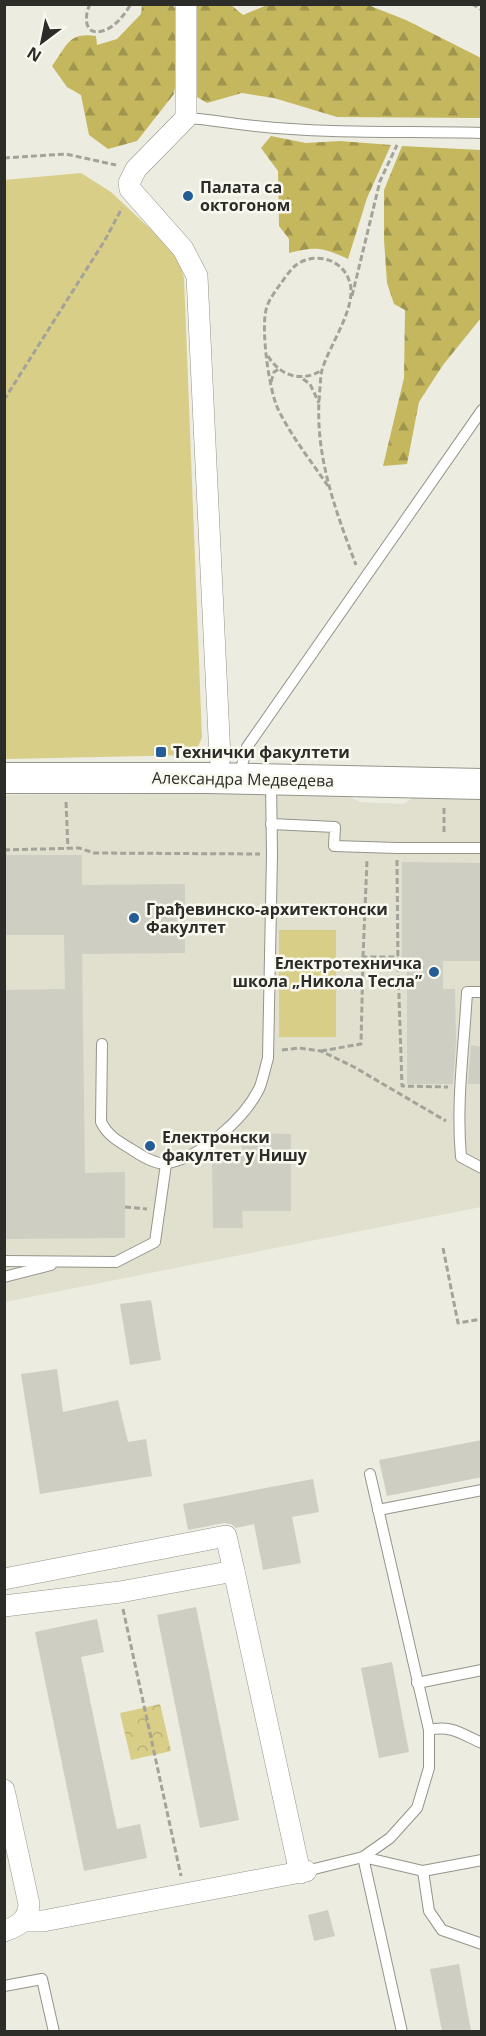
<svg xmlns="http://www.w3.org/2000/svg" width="486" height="2036" viewBox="0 0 486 2036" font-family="'Open Sans',sans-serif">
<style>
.built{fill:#e1dfce}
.grass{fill:#d8ce88}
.forest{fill:url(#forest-firs)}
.park{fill:url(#park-crowns)}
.building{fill:#cfcec3}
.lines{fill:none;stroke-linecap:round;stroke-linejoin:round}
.lane-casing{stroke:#95948b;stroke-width:12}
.street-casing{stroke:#95948b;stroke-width:22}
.secondary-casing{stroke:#95948b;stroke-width:32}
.path{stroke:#a3a39a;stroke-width:3;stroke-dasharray:6 3;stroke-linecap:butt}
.lane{stroke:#fff;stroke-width:10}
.street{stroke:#fff;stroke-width:21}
.secondary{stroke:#fff;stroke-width:30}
.poi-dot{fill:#245d95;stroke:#faf9ef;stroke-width:2}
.labels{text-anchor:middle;stroke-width:5;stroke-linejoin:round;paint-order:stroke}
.poi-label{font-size:16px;font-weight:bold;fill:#2c2c28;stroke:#faf9ef;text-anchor:start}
.street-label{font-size:16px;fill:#2c2c28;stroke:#faf9ef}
</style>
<defs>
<pattern id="forest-firs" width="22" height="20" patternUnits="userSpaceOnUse" patternTransform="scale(1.5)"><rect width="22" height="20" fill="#c4b75e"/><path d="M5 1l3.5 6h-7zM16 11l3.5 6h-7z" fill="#9f954e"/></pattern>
<pattern id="park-crowns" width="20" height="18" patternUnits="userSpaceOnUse" patternTransform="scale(1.5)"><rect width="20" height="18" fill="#d8ce88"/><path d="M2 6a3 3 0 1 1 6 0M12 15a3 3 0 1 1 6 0" fill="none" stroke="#bab175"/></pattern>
</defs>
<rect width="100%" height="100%" fill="#edece1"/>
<path class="built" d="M283,793l63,2 14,7 43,2 13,-8 65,2v409l-476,95v-507z"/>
<g class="grass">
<path d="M81,173l30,19 67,63 6,23 18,460 -8,17 -189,4 -1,-579z"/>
<rect x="279" y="930" width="57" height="107"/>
</g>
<g class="forest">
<path d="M142,5h30l5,5 1,57 -4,27 -37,47 -29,8 -19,-14 -8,-40 -14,-8 -15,-21c15,-20 16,-34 44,-30l1,9 20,-6 24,-25z"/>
<path d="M196,5h35l12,10 24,-10h101l38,15 75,38v60l-144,-1 -63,-19 -32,-5 -35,10 -10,-6z"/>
<path d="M271,136l35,7 34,-2 51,4 -24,53 -19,61c-26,-12 -32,-13 -59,-6v-14l-10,-13 -1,-55 -17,-23z"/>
<path d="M402,146l79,4v168l-38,47 -24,37 -12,62 -24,2 21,-88 1,-68 -11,-6 -7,-21 -3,-43v-50z"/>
</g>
<path class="park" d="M160,1704l11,47 -40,9 -11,-47z"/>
<g class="building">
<path d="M4,855h78v30l103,-1v69l-103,1 3,219 40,-1v66l-121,1v-249l61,-1 -1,-54h-60z"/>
<path d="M402,862l80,1v98h-39v28h12l1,53 -3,42h-46v-125h-5z"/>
<path d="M471,1045l11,2v37h-14z"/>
<path d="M242,1133l49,1v77h-49l1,17h-30l-1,-73 30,-1z"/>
<path d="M151,1300l10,60 -31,5 -10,-61z"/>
<path d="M57,1369l6,43 55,-12 10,42 18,-3 6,37 -112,18 -19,-120z"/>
<path d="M482,1440v37l-95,19 -8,-36z"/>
<path d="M313,1479l6,33 -27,5 9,46 -38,7 -9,-46 -18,4 -5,-4 -7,-1 -36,7 -5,-26z"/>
<path d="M196,1607l43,213 -39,8 -43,-213z"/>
<path d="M97,1619l7,33 -23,5 36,172 23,-5 7,34 -63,13 -49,-239z"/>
<path d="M392,1662l17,90 -30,6 -18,-90z"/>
<path d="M328,1910l7,26 -21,5 -6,-26z"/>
<path d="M459,1964l12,67h-29l-12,-62z"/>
</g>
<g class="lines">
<g class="lane-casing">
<g id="lane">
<path d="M186,118c24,1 46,6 69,8 75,8 151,5 227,7"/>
<path d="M243,776l-1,-11 5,-18 235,-337"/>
<path d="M271,824l64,3 -1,19 63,2h85"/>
<path d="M482,992h-15c-3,56 -11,110 -6,165l21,11"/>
<path d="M102,1044l-1,78c7,14 17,19 30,27 9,6 26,17 37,14 33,-6 76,-44 91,-74 4,-9 6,-21 9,-31l4,-204 -1,-72"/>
<path d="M4,1261l112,1 39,-20 11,-78"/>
<path d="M4,1277l47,-12"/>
<path d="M378,1510l104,-20"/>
<path d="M417,1683l65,-13"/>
<path d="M429,1730c23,-5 32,4 53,13"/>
<path d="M306,1871l57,-14 27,-19 27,-30 12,-40v-38l-59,-256"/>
<path d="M423,1871l6,40 13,19 40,14"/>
<path d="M4,1986l38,-7 12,53"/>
<path d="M402,2032l-39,-175 60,14 59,-11"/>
</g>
</g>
<g class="street-casing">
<g id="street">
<path d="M186,4v114l-50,51 -7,14 1,6 53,60 14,27 23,482"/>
<path d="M4,1579l222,-43 8,35"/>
<path d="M4,1606l116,-14 114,-21 66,302"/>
<path d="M4,1790l25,114c-1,16 -10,22 -25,27"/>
<path d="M24,1921h19l263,-50"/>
</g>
</g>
<g class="secondary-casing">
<path id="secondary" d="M4,778h203l275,6"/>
</g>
<g class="path">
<path d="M90,4c-6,12 -6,32 12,27 13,-3 22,-16 29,-27"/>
<path d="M472,4l10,6"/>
<path d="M4,158l62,-4 50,11"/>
<path d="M352,296l28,-115 17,-36"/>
<path d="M268,356c12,20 34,27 54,14"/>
<path d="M303,379l7,5 9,19"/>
<path d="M271,382l3,-10 5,-3"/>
<path d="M4,400l101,-160 17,-32"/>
<path d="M328,486c-17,-25 -37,-50 -50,-77 -9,-19 -17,-78 -12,-99 2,-9 8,-17 13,-24 5,-7 11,-16 17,-21 18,-13 45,-7 53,15 10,25 -20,65 -27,90 -2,9 -2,21 -3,31 -3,58 17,111 37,164"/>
<path d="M66,802l2,47"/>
<path d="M444,808v26"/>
<path d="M4,850l75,-2 15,5 166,1"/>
<path d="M397,860l1,106 28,2"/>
<path d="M363,957l4,-97"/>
<path d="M398,966l4,120 46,1"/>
<path d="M282,1050l17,-2 22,3 33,16 92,54"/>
<path d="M321,1051l40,-7 2,-87h35"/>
<path d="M125,1207l22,2"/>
<path d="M443,1248l15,75 24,-4"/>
<path d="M123,1609l58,267"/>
</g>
<use href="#lane" class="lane"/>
<use href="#street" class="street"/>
<use href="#secondary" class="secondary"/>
</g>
<g class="poi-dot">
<circle cx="188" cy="196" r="6"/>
<rect x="155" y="746" width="12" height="12" rx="3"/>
<circle cx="134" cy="918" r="6"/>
<circle cx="434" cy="972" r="6"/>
<circle cx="150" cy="1146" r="6"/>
</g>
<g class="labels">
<g class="poi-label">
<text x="200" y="193">Палата са<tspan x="200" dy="18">октогоном</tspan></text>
<text x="173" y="758">Технички факултети</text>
<text x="146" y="915">Грађевинско-архитектонски<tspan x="146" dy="18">Факултет</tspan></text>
<text x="422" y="969" text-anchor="end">Електротехничка<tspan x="422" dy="18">школа „Никола Тесла”</tspan></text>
<text x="162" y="1143">Електронски<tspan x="162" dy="18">факултет у Нишу</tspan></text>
</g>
<g class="street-label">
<text transform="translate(243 779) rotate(1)" y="6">Александра Медведева</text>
</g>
</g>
<rect width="486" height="2036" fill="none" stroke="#2c2c28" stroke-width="12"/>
<g transform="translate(42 42) rotate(212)" stroke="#faf9ef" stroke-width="4.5" paint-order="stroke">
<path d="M0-4.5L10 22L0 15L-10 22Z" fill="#2c2c28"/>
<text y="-9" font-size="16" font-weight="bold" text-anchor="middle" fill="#2c2c28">N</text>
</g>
</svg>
